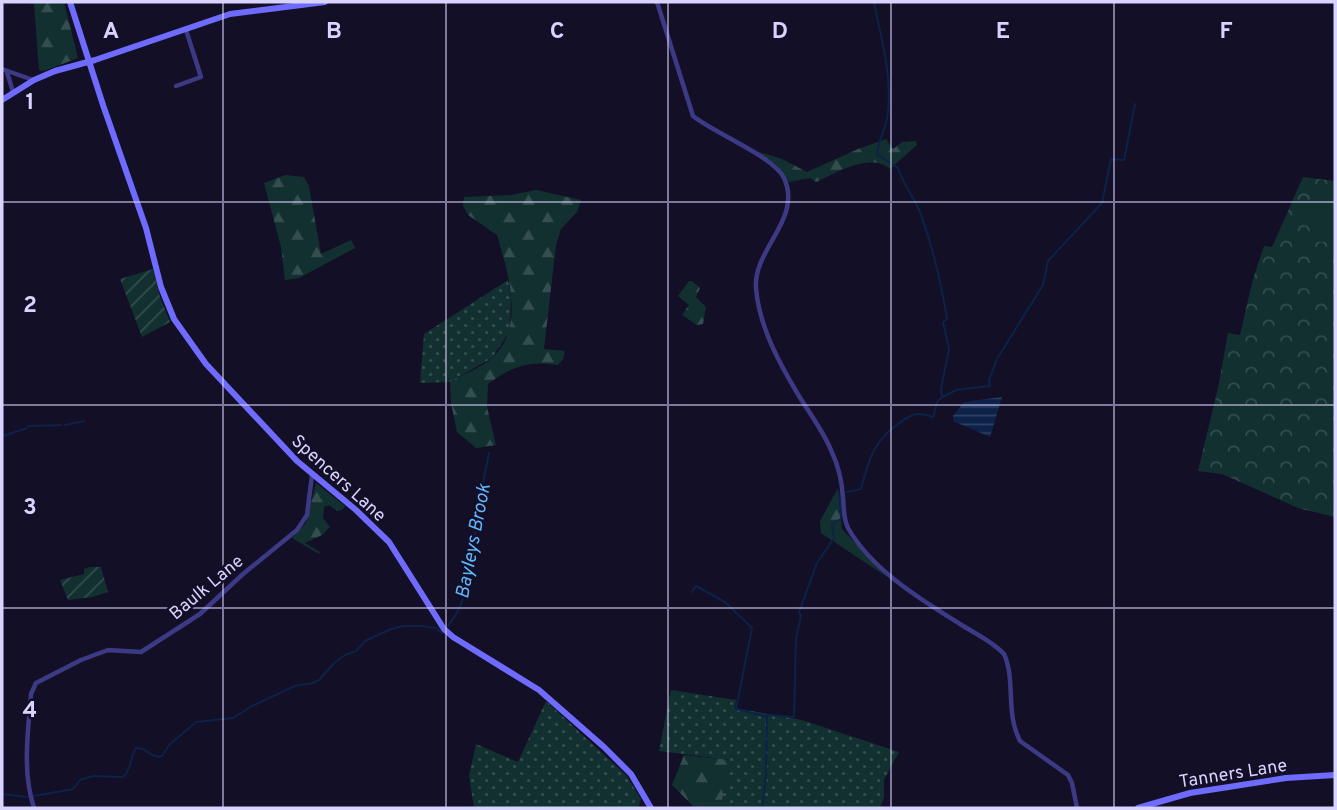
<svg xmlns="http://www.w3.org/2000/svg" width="1337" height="810" viewBox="0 0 1337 810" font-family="Overpass,sans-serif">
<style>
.grass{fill:url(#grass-dots)}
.forest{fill:url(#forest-firs)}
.park{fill:url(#park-crowns)}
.garden{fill:url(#garden-furrows)}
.pitch{fill:#12302f}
.water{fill:url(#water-rules)}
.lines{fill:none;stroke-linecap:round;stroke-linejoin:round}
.stream{stroke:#0c2248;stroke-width:2}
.street{stroke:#3d3a85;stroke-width:4.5}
.secondary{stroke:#6f6bff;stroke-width:6}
.grid{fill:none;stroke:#d9d4ff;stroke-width:2;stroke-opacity:0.55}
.labels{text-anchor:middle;stroke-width:5;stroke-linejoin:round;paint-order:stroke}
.street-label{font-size:18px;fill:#d9d4ff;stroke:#130f26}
.water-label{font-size:19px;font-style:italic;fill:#62b6ff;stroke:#130f26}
.grid-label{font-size:23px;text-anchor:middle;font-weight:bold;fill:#d9d4ff;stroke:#130f26;stroke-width:5;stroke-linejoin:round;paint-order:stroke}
</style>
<defs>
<pattern id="grass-dots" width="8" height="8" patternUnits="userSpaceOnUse" patternTransform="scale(1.75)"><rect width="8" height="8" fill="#12302f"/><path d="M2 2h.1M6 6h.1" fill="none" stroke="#344d4e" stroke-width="1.8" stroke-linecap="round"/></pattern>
<pattern id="forest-firs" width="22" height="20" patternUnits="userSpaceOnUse" patternTransform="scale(1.75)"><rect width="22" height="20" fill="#12302f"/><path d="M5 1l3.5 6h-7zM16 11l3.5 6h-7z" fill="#344d4e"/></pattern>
<pattern id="park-crowns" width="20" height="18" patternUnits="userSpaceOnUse" patternTransform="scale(1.75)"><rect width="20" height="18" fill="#12302f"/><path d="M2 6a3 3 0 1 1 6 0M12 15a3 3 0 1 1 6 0" fill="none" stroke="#344d4e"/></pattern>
<pattern id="garden-furrows" width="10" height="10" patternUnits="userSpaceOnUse" patternTransform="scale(1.75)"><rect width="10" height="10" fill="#12302f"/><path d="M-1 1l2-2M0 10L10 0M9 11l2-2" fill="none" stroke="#344d4e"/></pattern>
<pattern id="water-rules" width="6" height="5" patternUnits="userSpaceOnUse" patternTransform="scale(1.75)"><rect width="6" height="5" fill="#0c2248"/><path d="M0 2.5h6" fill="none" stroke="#2f4163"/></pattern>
</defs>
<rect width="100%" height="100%" fill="#130f26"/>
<g class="grass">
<path d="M508,280l3,17 -1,34 -18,27 -42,24 -30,1 4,-49z"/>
<path d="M671,690l65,10 -1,8 67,12 97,32 -15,28v17l-4,11h-176l26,-48 -71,-9z"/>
<path d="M546,701l80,74 15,24 -3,9h-164l-5,-32 7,-32 42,18z"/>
</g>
<g class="forest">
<path d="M16,2h48l14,56 -34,13 -5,-1 -5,-66z"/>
<path d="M886,139l7,10 9,-7 14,-1 1,4 -27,24c-20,-17 -54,4 -74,13l-6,-4 -21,4 -11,-16 -22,-15 26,8 25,13 51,-23z"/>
<path d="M285,175l19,2 5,9 12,68 30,-14 4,8 -56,30 -14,2 -4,-33 -17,-64z"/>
<path d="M536,190l45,10 -4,12 -16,17 -5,16 -12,104 21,2 -2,8 -5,6c-30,-5 -47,2 -70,19l-1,23 9,38 -20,3 -19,-16 -6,-29 -1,-21c11,-7 33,-15 42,-24 34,-31 16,-85 5,-123l-29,-20 -5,-9 1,-9 47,-2z"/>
<path d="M689,281h3l8,7 -4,9 10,10 -3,17 -6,1 -15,-10 7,-10 -11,-9z"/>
<path d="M316,483l29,23 -3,4 -5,1 -8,-6 -5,2 -1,11 7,9 -8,8 -17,8 15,9 -1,2 -27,-16 14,-15z"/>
<path d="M838,488l4,41 45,48 -66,-44 -1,-12z"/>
<path d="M684,755l46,5 -9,45 -26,3 -23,-23z"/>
</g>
<path class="park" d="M1303,177l32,4v336l-37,-9 -76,-34 -24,-3 20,-83 10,-55 12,2 13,-56 11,-33 8,1z"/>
<g class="garden">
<path d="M153,269l7,28 10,25 -28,15 -22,-58z"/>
<path d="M90,567h11l7,25 -15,5 -25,3 -8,-20 24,-6v-5z"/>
</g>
<path class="pitch" d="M1313,190h22v51l-18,1z"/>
<path class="water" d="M1002,397l-12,40 -37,-16v-5l11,-14z"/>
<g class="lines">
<g class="stream">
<path d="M943,397l13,-7 34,-4 -1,-6 8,-21 46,-74 5,-24 54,-58 9,-44 13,1 11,-56"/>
<path d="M65,425l19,-4"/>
<path d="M2,436l23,-7 4,-3 32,-1"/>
<path d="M847,492l14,-3c8,-30 12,-47 37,-65 13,-10 19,-13 35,-7l4,-15 5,-5 -1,-8 8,-40 -6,-27 4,-3c-6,-37 -14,-72 -27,-107 -6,-15 -18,-29 -22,-44l-21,-14c1,-14 10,-26 11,-42 4,-39 -7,-73 -14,-110"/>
<path d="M692,592l4,-6 29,16 27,26 -16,81 31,8"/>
<path d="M448,626c25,-30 24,-77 30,-114 3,-20 7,-39 11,-59"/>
<path d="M2,794l25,3"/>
<path d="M34,796l39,-7 7,-9 13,-4 30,1c9,-8 7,-20 13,-29 11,-1 15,11 26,8l7,-11 27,-23 37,-4 19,-12 43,-20 18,-3 6,-3 15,-17 11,-8 11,-4 9,-10 26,-12 12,-3h18l15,2 6,5"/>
<path d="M762,808l4,-32 1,-59 1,-2 25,2 1,-2 2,-77 5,-22 -2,-4 18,-49 17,-25 -2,-14 9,-5 -1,-27"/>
</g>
<g class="street">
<path d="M657,2l36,114c21,17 80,40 91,62 19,41 -31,71 -28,110 3,38 23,75 43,108 11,18 24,35 32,54 7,15 11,31 12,47 1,10 0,21 5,31 24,42 72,71 112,96 14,9 32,17 44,30 12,26 1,58 16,87l48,34 4,8 5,25"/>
<path d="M2,69l31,11"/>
<path d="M7,72l6,20"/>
<path d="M176,86l25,-9 -15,-47"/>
<path d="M34,808c-12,-36 -6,-76 -3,-114l5,-11 45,-23 27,-10 33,2 59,-38 43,-40 54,-44 10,-15 5,-40"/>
</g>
<g class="secondary">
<path d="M70,2l33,103 43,123 15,59 13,32 32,45 91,97 59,49 33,32 55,87 9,8 86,53 65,57 27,27 20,34"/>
<path d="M2,100l32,-20 21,-9 40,-11 135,-46 95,-12"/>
<path d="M1138,808l52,-15 96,-15 49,-3"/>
</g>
</g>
<path class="grid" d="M223,2v806M446,2v806M668,2v806M891,2v806M1114,2v806M2,202h1333M2,405h1333M2,608h1333"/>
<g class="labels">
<g class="street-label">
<text transform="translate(339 478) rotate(42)" y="6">Spencers Lane</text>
<text transform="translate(206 587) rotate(-40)" y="6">Baulk Lane</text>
<text transform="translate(1233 773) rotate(-9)" y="6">Tanners Lane</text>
</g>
<g class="water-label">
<text transform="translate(472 541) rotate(-79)" y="7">Bayleys Brook</text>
</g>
</g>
<g class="grid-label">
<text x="111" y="38">A</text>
<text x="334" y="38">B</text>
<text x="557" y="38">C</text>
<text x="780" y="38">D</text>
<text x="1003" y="38">E</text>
<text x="1226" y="38">F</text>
<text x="30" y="109">1</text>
<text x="30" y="312">2</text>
<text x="30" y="514">3</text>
<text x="30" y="717">4</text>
</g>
<rect width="1337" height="810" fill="none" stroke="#d9d4ff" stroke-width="7"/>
</svg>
